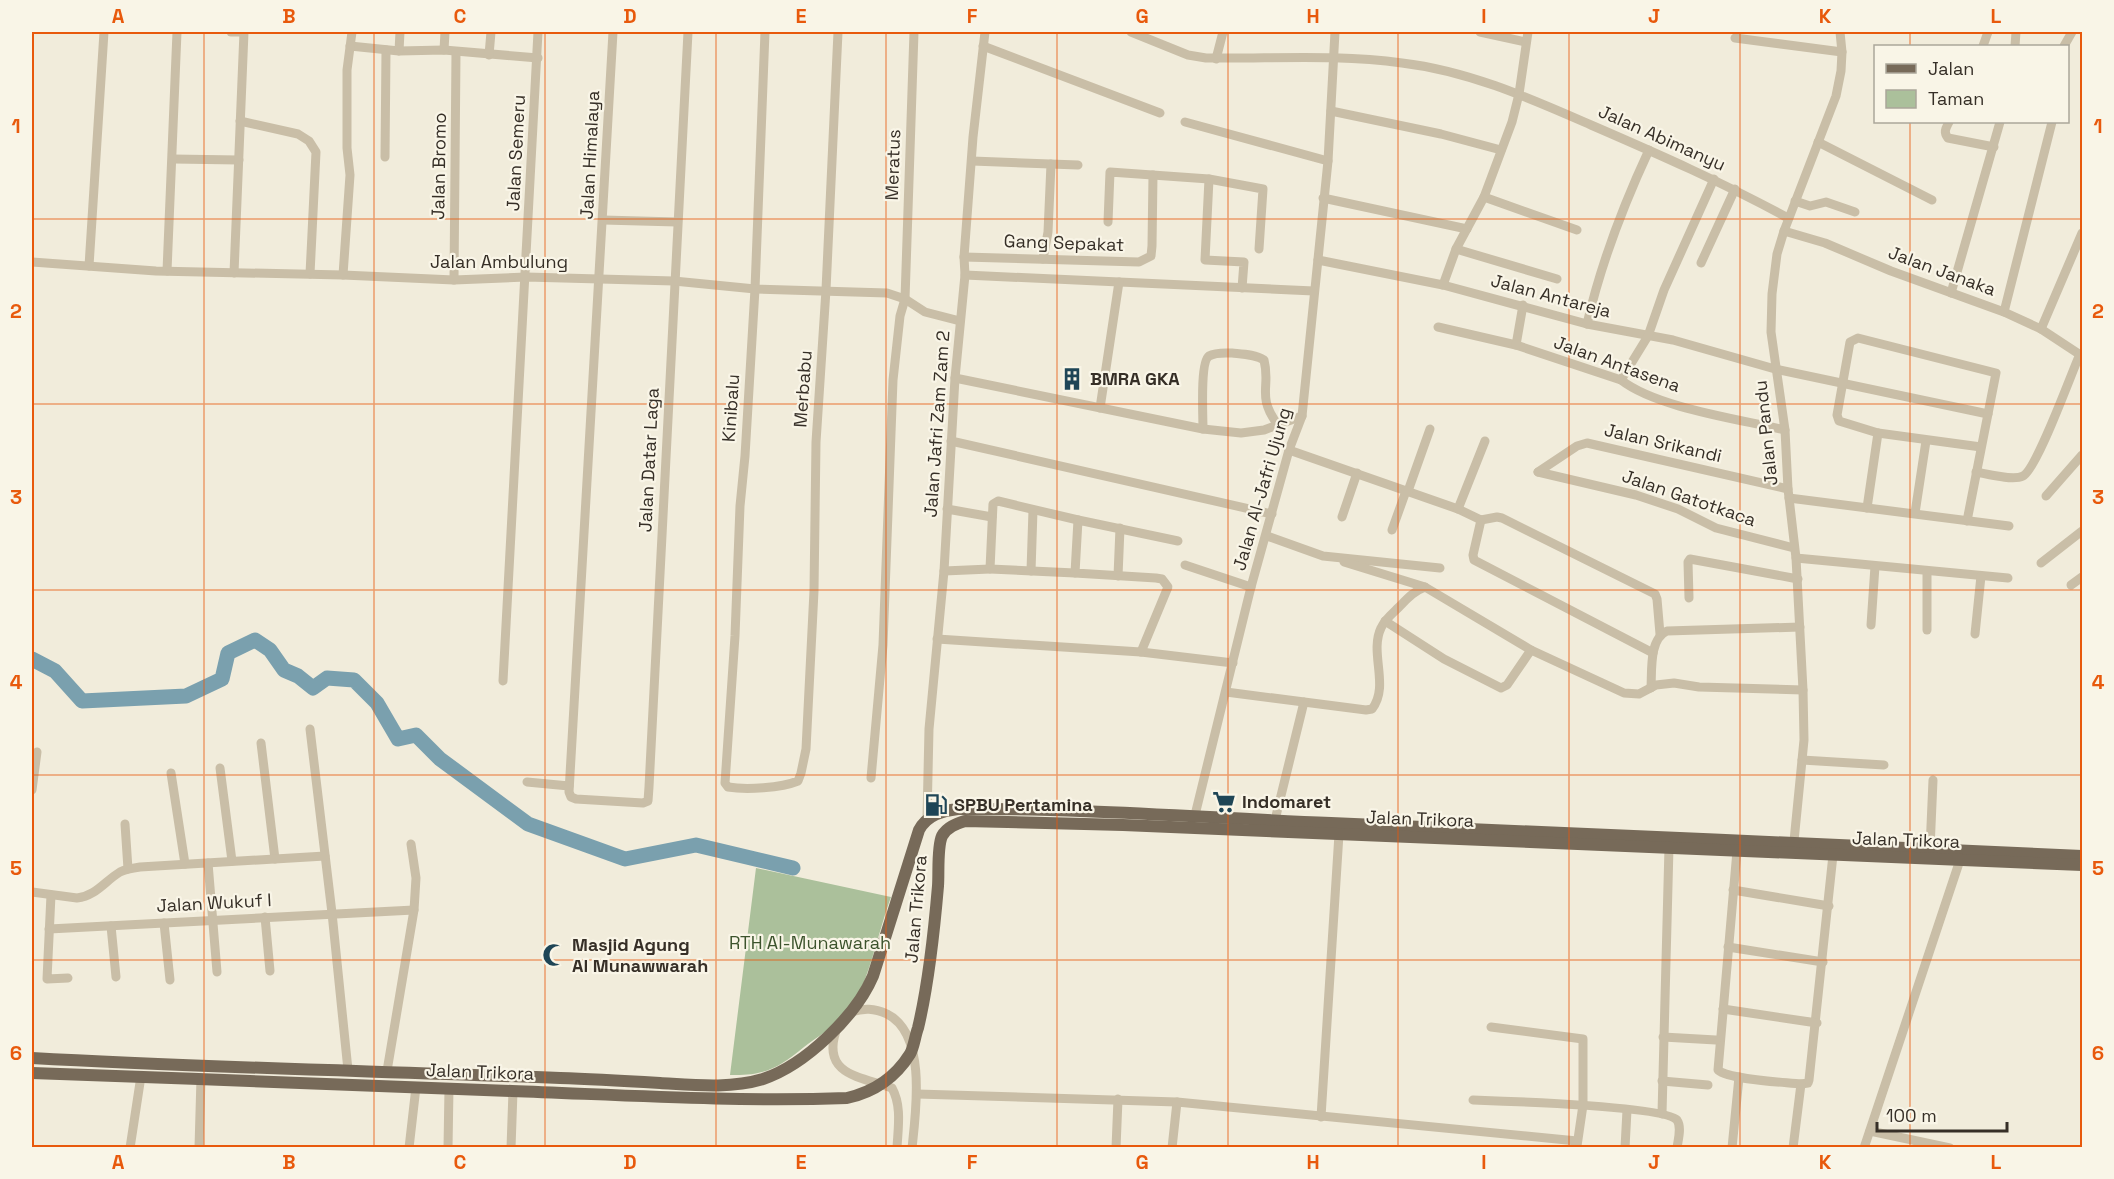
<svg xmlns="http://www.w3.org/2000/svg" width="2114" height="1179" viewBox="0 0 2114 1179" font-family="'Space Grotesk',sans-serif">
<style>
.green{fill:#abc09b}
.lines{fill:none;stroke-linecap:round;stroke-linejoin:round}
.river{stroke:#7aa0ae;stroke-width:15}
.minor{stroke:#c9bea7;stroke-width:9}
.major{stroke:#776a59;stroke-width:12}
.grid{fill:none;stroke:#e8590c;stroke-width:1.5;stroke-opacity:0.55}
.labels{text-anchor:middle;stroke-width:4.5;stroke-linejoin:round;paint-order:stroke}
.street-label{font-size:18px;fill:#362f27;stroke:#f9f5e7}
.poi-label{font-size:18px;font-weight:bold;fill:#362f27;stroke:#f9f5e7;text-anchor:start}
.park-label{font-size:18px;fill:#3c532c;stroke:#f9f5e7}
.neatline{fill:none;stroke:#e8590c;stroke-width:2}
.grid-label{font-size:20px;text-anchor:middle;font-weight:bold;fill:#e8590c}
</style>
<rect width="100%" height="100%" fill="#f1ecdb"/>
<path class="green" d="M756,868l135,29c-12,32 -21,80 -38,108 -12,18 -32,29 -49,42 -26,21 -39,29 -74,28z"/>
<g class="lines">
<path class="river" d="M32,659l23,12 27,30 104,-5 36,-17 6,-26 27,-13 15,10 14,20 14,6 15,12 14,-10 27,2 23,23 21,36 18,-4 24,24 88,65 97,35 71,-14 97,23"/>
<g class="minor">
<path d="M231,32h13"/>
<path d="M613,32l-44,760 2,5 5,2 67,4 5,-2 1,-14 39,-755"/>
<path d="M765,32l-10,257 -10,167 -5,50 -5,130 -10,147 3,4c18,3 53,1 70,-6l3,-8 5,-24 8,-158 2,-149 10,-152 12,-258"/>
<path d="M1131,32l57,23 18,3c65,1 131,-4 196,5 67,8 127,35 189,62 67,29 133,58 197,93"/>
<path d="M1480,32l46,10"/>
<path d="M1735,38l107,14"/>
<path d="M350,46l49,5 45,-1 94,8"/>
<path d="M983,46l177,67"/>
<path d="M1983,46l5,-14"/>
<path d="M2015,46l1,-14"/>
<path d="M2064,46l8,-14"/>
<path d="M444,50l1,-18"/>
<path d="M399,51l1,-19"/>
<path d="M489,55l2,-23"/>
<path d="M1216,59l7,-27"/>
<path d="M1331,111l110,23 60,16"/>
<path d="M240,121l58,13 11,7 7,11 -6,122"/>
<path d="M1185,122l143,39"/>
<path d="M1949,122c-3,6 -6,10 -1,16l46,9"/>
<path d="M1818,142l114,58"/>
<path d="M385,157l1,-107"/>
<path d="M173,159l66,1"/>
<path d="M972,161l106,4"/>
<path d="M1209,179l-4,81 39,2 -2,26"/>
<path d="M1484,197l93,33"/>
<path d="M1323,198l144,31"/>
<path d="M1795,201l15,5 16,-4 29,10"/>
<path d="M603,220l74,2"/>
<path d="M1108,222l2,-50 99,7 54,10 -4,60"/>
<path d="M1784,231l41,12 66,28 113,41 37,17 41,27"/>
<path d="M1456,249l101,30"/>
<path d="M964,257l175,5 12,-6 1,-10 1,-71"/>
<path d="M1043,259l5,-27 3,-68"/>
<path d="M1318,260l125,25 144,39 86,16 102,29 213,45"/>
<path d="M32,262l124,9 187,4 111,5 72,-3 148,4 81,8 132,4 18,6 20,13 35,9"/>
<path d="M1701,263l34,-74"/>
<path d="M89,266l15,-234"/>
<path d="M167,271l10,-239"/>
<path d="M234,273l10,-241"/>
<path d="M343,275l7,-100 -3,-27v-78l5,-38"/>
<path d="M965,275l349,16"/>
<path d="M454,280l2,-228"/>
<path d="M1443,285l13,-36 28,-52 28,-75 7,-28 9,-62"/>
<path d="M1951,293l49,-171"/>
<path d="M2004,312l48,-190"/>
<path d="M1587,324c14,-61 36,-118 62,-174"/>
<path d="M1438,327l78,18 105,35c36,28 118,39 164,50"/>
<path d="M2041,329l41,-96"/>
<path d="M1516,345l7,-40"/>
<path d="M955,378l248,51 38,4 23,-3 38,-14"/>
<path d="M1621,380l27,-44 16,-46 50,-111"/>
<path d="M1100,408l19,-126"/>
<path d="M1203,429c0,-13 -3,-67 6,-73 7,-4 16,-3 23,-3 11,1 23,1 32,7 7,27 -8,36 14,65"/>
<path d="M951,441l321,73"/>
<path d="M1289,450l169,59 23,11 16,-3 5,1 153,76 2,5 3,35"/>
<path d="M1538,472l98,23 42,14 38,19 78,20"/>
<path d="M1538,472l39,-26 10,-3 201,46"/>
<path d="M1976,472c11,2 37,9 47,4 14,-7 48,-102 57,-122"/>
<path d="M1408,491l22,-62"/>
<path d="M2046,496l36,-41"/>
<path d="M1789,498l220,28"/>
<path d="M1867,508l11,-75"/>
<path d="M947,509l45,8"/>
<path d="M1458,509l27,-68"/>
<path d="M1915,513l11,-72"/>
<path d="M1342,517l15,-44"/>
<path d="M1481,520l-8,35 1,5 179,93"/>
<path d="M1967,521l29,-148 -138,-35 -8,4 -13,73 2,6 39,12 103,14"/>
<path d="M1392,530l14,-39"/>
<path d="M1267,536l56,20 117,12"/>
<path d="M1796,558l212,20"/>
<path d="M1344,562l81,25"/>
<path d="M2041,563l41,-32"/>
<path d="M1185,565l66,22"/>
<path d="M944,571l46,-2"/>
<path d="M1031,571l2,-61"/>
<path d="M1075,573l-85,-4 3,-65 5,-3 80,19"/>
<path d="M1118,576l2,-48"/>
<path d="M2071,585l11,-8"/>
<path d="M1689,598l-1,-36 2,-3 108,20"/>
<path d="M1385,621l59,38 57,29 6,-3 24,-35"/>
<path d="M1871,625l4,-59"/>
<path d="M1927,630v-59"/>
<path d="M1975,634l6,-58"/>
<path d="M937,639l204,13 92,11"/>
<path d="M1141,652l27,-65 -6,-8 -6,-1 -81,-5 3,-53 100,21"/>
<path d="M503,681l35,-649"/>
<path d="M1651,688c1,-18 -2,-49 16,-57l133,-4"/>
<path d="M1226,692l140,18 6,-1c18,-23 -3,-56 9,-81 4,-9 12,-15 18,-21 8,-8 15,-16 26,-20l106,63 93,43 15,1 17,-9 18,-2 25,4 104,3"/>
<path d="M310,729l22,184 16,157"/>
<path d="M261,743l14,116"/>
<path d="M1802,760l82,5"/>
<path d="M220,768l12,93"/>
<path d="M171,773l14,91"/>
<path d="M871,778l12,-133 10,-265 7,-64 5,-17 9,-267"/>
<path d="M527,782l42,4"/>
<path d="M32,790l5,-38"/>
<path d="M1195,815l56,-228 38,-137 13,-34 26,-255 7,-129"/>
<path d="M927,819l2,-90 15,-158 11,-193 10,-103 -1,-18 9,-120 12,-105"/>
<path d="M1275,820l29,-118"/>
<path d="M125,824l3,45"/>
<path d="M1794,841l10,-101 -1,-50 -7,-132 -8,-69 -3,-59 -14,-98 1,-38 5,-40 7,-23 52,-135 5,-25 1,-19 -2,-20"/>
<path d="M1930,849l3,-69"/>
<path d="M1737,851l-19,219c12,10 65,12 83,14l7,-1 1,-3 24,-225"/>
<path d="M208,863l9,109"/>
<path d="M1733,890l96,16"/>
<path d="M32,892l45,6c19,-2 28,-17 43,-26 6,-3 13,-4 20,-5l185,-11"/>
<path d="M51,895l-4,84 21,-1"/>
<path d="M265,917l5,54"/>
<path d="M164,923l6,57"/>
<path d="M111,926l5,51"/>
<path d="M49,929l365,-19"/>
<path d="M1728,947l95,15"/>
<path d="M1723,1009l94,14"/>
<path d="M851,1012c13,-4 23,-4 36,2 40,20 29,97 25,134"/>
<path d="M1491,1027l92,12v66l-6,41"/>
<path d="M836,1031c-15,45 27,46 56,57 10,18 6,40 5,60"/>
<path d="M1663,1037l53,3"/>
<path d="M387,1071l27,-161 2,-32 -5,-34"/>
<path d="M1662,1081l46,4"/>
<path d="M917,1094l260,8 400,39"/>
<path d="M1473,1100c27,1 192,6 204,20 5,7 1,20 0,28"/>
<path d="M1662,1114l7,-267"/>
<path d="M1321,1117l18,-283"/>
<path d="M1870,1131l80,17"/>
<path d="M130,1148l11,-72"/>
<path d="M199,1148l2,-70"/>
<path d="M409,1148l7,-61"/>
<path d="M448,1148l1,-60"/>
<path d="M511,1148l2,-57"/>
<path d="M1116,1148l2,-49"/>
<path d="M1172,1148l5,-46"/>
<path d="M1625,1148l2,-38"/>
<path d="M1732,1148l7,-71"/>
<path d="M1793,1148l8,-64"/>
<path d="M1864,1148l96,-288"/>
</g>
<g class="major">
<path d="M32,1058c176,10 352,13 528,20 34,1 67,3 100,5 34,2 70,6 103,-4 42,-14 93,-63 110,-103l46,-146c8,-15 23,-19 39,-21 124,-1 249,9 373,14 250,10 501,22 751,33"/>
<path d="M32,1073c160,6 320,11 480,18 112,4 223,11 335,7 27,-6 48,-20 63,-44 4,-7 5,-18 8,-26 11,-46 16,-95 20,-142 1,-13 -1,-39 4,-50 5,-9 14,-12 23,-15l158,4 959,40"/>
</g>
</g>
<path class="grid" d="M204,32v1116M374,32v1116M545,32v1116M716,32v1116M886,32v1116M1057,32v1116M1228,32v1116M1398,32v1116M1569,32v1116M1740,32v1116M1910,32v14M1910,122v1026M32,219h2050M32,404h2050M32,590h2050M32,775h2050M32,960h2050"/>
<defs>
<g id="building-bare" transform="scale(1.8)"><path d="M-4-6H4V6H1V3H-1V6H-4ZM-2.5-4.3h1.7v1.8h-1.7ZM.8-4.3h1.7v1.8H.8ZM-2.5-1h1.7V.8h-1.7ZM.8-1h1.7V.8H.8Z" fill="#1e4556" stroke="#f9f5e7" stroke-width="2.5" paint-order="stroke"/></g>
<g id="supermarket-bare" transform="scale(1.8)"><path d="M-6-5.5h2.5l.6 2H6L4.5 2H-2.5L-4.4-4H-6ZM-1.5 3.2a1.3 1.3 0 1 0 .1 0ZM3 3.2a1.3 1.3 0 1 0 .1 0Z" fill="#1e4556" stroke="#f9f5e7" stroke-width="2.5" paint-order="stroke"/></g>
<g id="fuel-bare" transform="scale(1.8)"><path d="M-5.5-6h7V0h2V4h1.3V-2.5L3-4.5l.8-.8L6-3V5H2.5V1h-1V6h-7ZM-4.2-4.7v3.2H.2V-4.7Z" fill="#1e4556" stroke="#f9f5e7" stroke-width="2.5" paint-order="stroke"/></g>
<g id="mosque-bare" transform="scale(1.8)"><path d="M3.5-4.9A6 6 0 1 0 3.5 4.9A5 5 0 1 1 3.5-4.9Z" fill="#1e4556" stroke="#f9f5e7" stroke-width="2.5" paint-order="stroke"/></g>
</defs>
<g fill-rule="evenodd">
<use href="#building-bare" x="1072" y="379"/>
<use href="#supermarket-bare" x="1224" y="802"/>
<use href="#fuel-bare" x="936" y="805"/>
<use href="#mosque-bare" x="554" y="955"/>
</g>
<g class="labels">
<g class="street-label">
<text transform="translate(1662 138) rotate(24)" y="6">Jalan Abimanyu</text>
<text transform="translate(516 153) rotate(-87)" y="6">Jalan Semeru</text>
<text transform="translate(590 155) rotate(-87)" y="6">Jalan Himalaya</text>
<text transform="translate(893 165) rotate(-88)" y="6">Meratus</text>
<text transform="translate(439 166) rotate(-89)" y="6">Jalan Bromo</text>
<text transform="translate(1064 243) rotate(2)" y="6">Gang Sepakat</text>
<text x="499" y="268">Jalan Ambulung</text>
<text transform="translate(1942 271) rotate(20)" y="6">Jalan Janaka</text>
<text transform="translate(1551 296) rotate(15)" y="6">Jalan Antareja</text>
<text transform="translate(1617 364) rotate(20)" y="6">Jalan Antasena</text>
<text transform="translate(803 389) rotate(-86)" y="6">Merbabu</text>
<text transform="translate(731 408) rotate(-86)" y="6">Kinibalu</text>
<text transform="translate(937 424) rotate(-86)" y="6">Jalan Jafri Zam Zam 2</text>
<text transform="translate(1766 433) rotate(-96)" y="6">Jalan Pandu</text>
<text transform="translate(1663 443) rotate(13)" y="6">Jalan Srikandi</text>
<text transform="translate(649 460) rotate(-87)" y="6">Jalan Datar Laga</text>
<text transform="translate(1262 489) rotate(-74)" y="6">Jalan Al-Jafri Ujung</text>
<text transform="translate(1689 498) rotate(19)" y="6">Jalan Gatotkaca</text>
<text transform="translate(1420 819) rotate(2)" y="6">Jalan Trikora</text>
<text transform="translate(1906 840) rotate(2)" y="6">Jalan Trikora</text>
<text transform="translate(214 903) rotate(-3)" y="6">Jalan Wukuf I</text>
<text transform="translate(916 909) rotate(-85)" y="6">Jalan Trikora</text>
<text transform="translate(480 1072) rotate(2)" y="6">Jalan Trikora</text>
</g>
<g class="poi-label">
<text x="1090" y="385">BMRA GKA</text>
<text x="1242" y="808">Indomaret</text>
<text x="954" y="811">SPBU Pertamina</text>
<text x="572" y="951">Masjid Agung<tspan x="572" dy="21">Al Munawwarah</tspan></text>
</g>
<g class="park-label">
<text x="810" y="949">RTH Al-Munawarah</text>
</g>
</g>
<rect width="2114" height="1179" fill="none" stroke="#f9f5e7" stroke-width="66"/>
<rect x="1874" y="45" width="195" height="78" fill="#f9f5e7" stroke="#aba69a" stroke-width="1.5"/>
<rect x="1886" y="64" width="30" height="9" fill="#776a59" stroke="#aba69a" stroke-width="1.5"/>
<text x="1928" y="75" font-size="18" fill="#362f27">Jalan</text>
<rect x="1886" y="90" width="30" height="18" fill="#abc09b" stroke="#aba69a" stroke-width="1.5"/>
<text x="1928" y="105" font-size="18" fill="#362f27">Taman</text>
<path d="M1877 1122v9h130v-9" fill="none" stroke="#362f27" stroke-width="3"/>
<text x="1886" y="1122" font-size="18" fill="#362f27" stroke="#f9f5e7" stroke-width="4.5" paint-order="stroke">100 m</text>
<rect x="33" y="33" width="2048" height="1113" class="neatline"/>
<g class="grid-label">
<text x="118" y="23">A</text>
<text x="289" y="23">B</text>
<text x="460" y="23">C</text>
<text x="630" y="23">D</text>
<text x="801" y="23">E</text>
<text x="972" y="23">F</text>
<text x="1142" y="23">G</text>
<text x="1313" y="23">H</text>
<text x="1484" y="23">I</text>
<text x="1654" y="23">J</text>
<text x="1825" y="23">K</text>
<text x="1996" y="23">L</text>
<text x="16" y="133">1</text>
<text x="2098" y="133">1</text>
<text x="16" y="318">2</text>
<text x="2098" y="318">2</text>
<text x="16" y="504">3</text>
<text x="2098" y="504">3</text>
<text x="16" y="689">4</text>
<text x="2098" y="689">4</text>
<text x="16" y="875">5</text>
<text x="2098" y="875">5</text>
<text x="16" y="1060">6</text>
<text x="2098" y="1060">6</text>
<text x="118" y="1169">A</text>
<text x="289" y="1169">B</text>
<text x="460" y="1169">C</text>
<text x="630" y="1169">D</text>
<text x="801" y="1169">E</text>
<text x="972" y="1169">F</text>
<text x="1142" y="1169">G</text>
<text x="1313" y="1169">H</text>
<text x="1484" y="1169">I</text>
<text x="1654" y="1169">J</text>
<text x="1825" y="1169">K</text>
<text x="1996" y="1169">L</text>
</g>
</svg>
